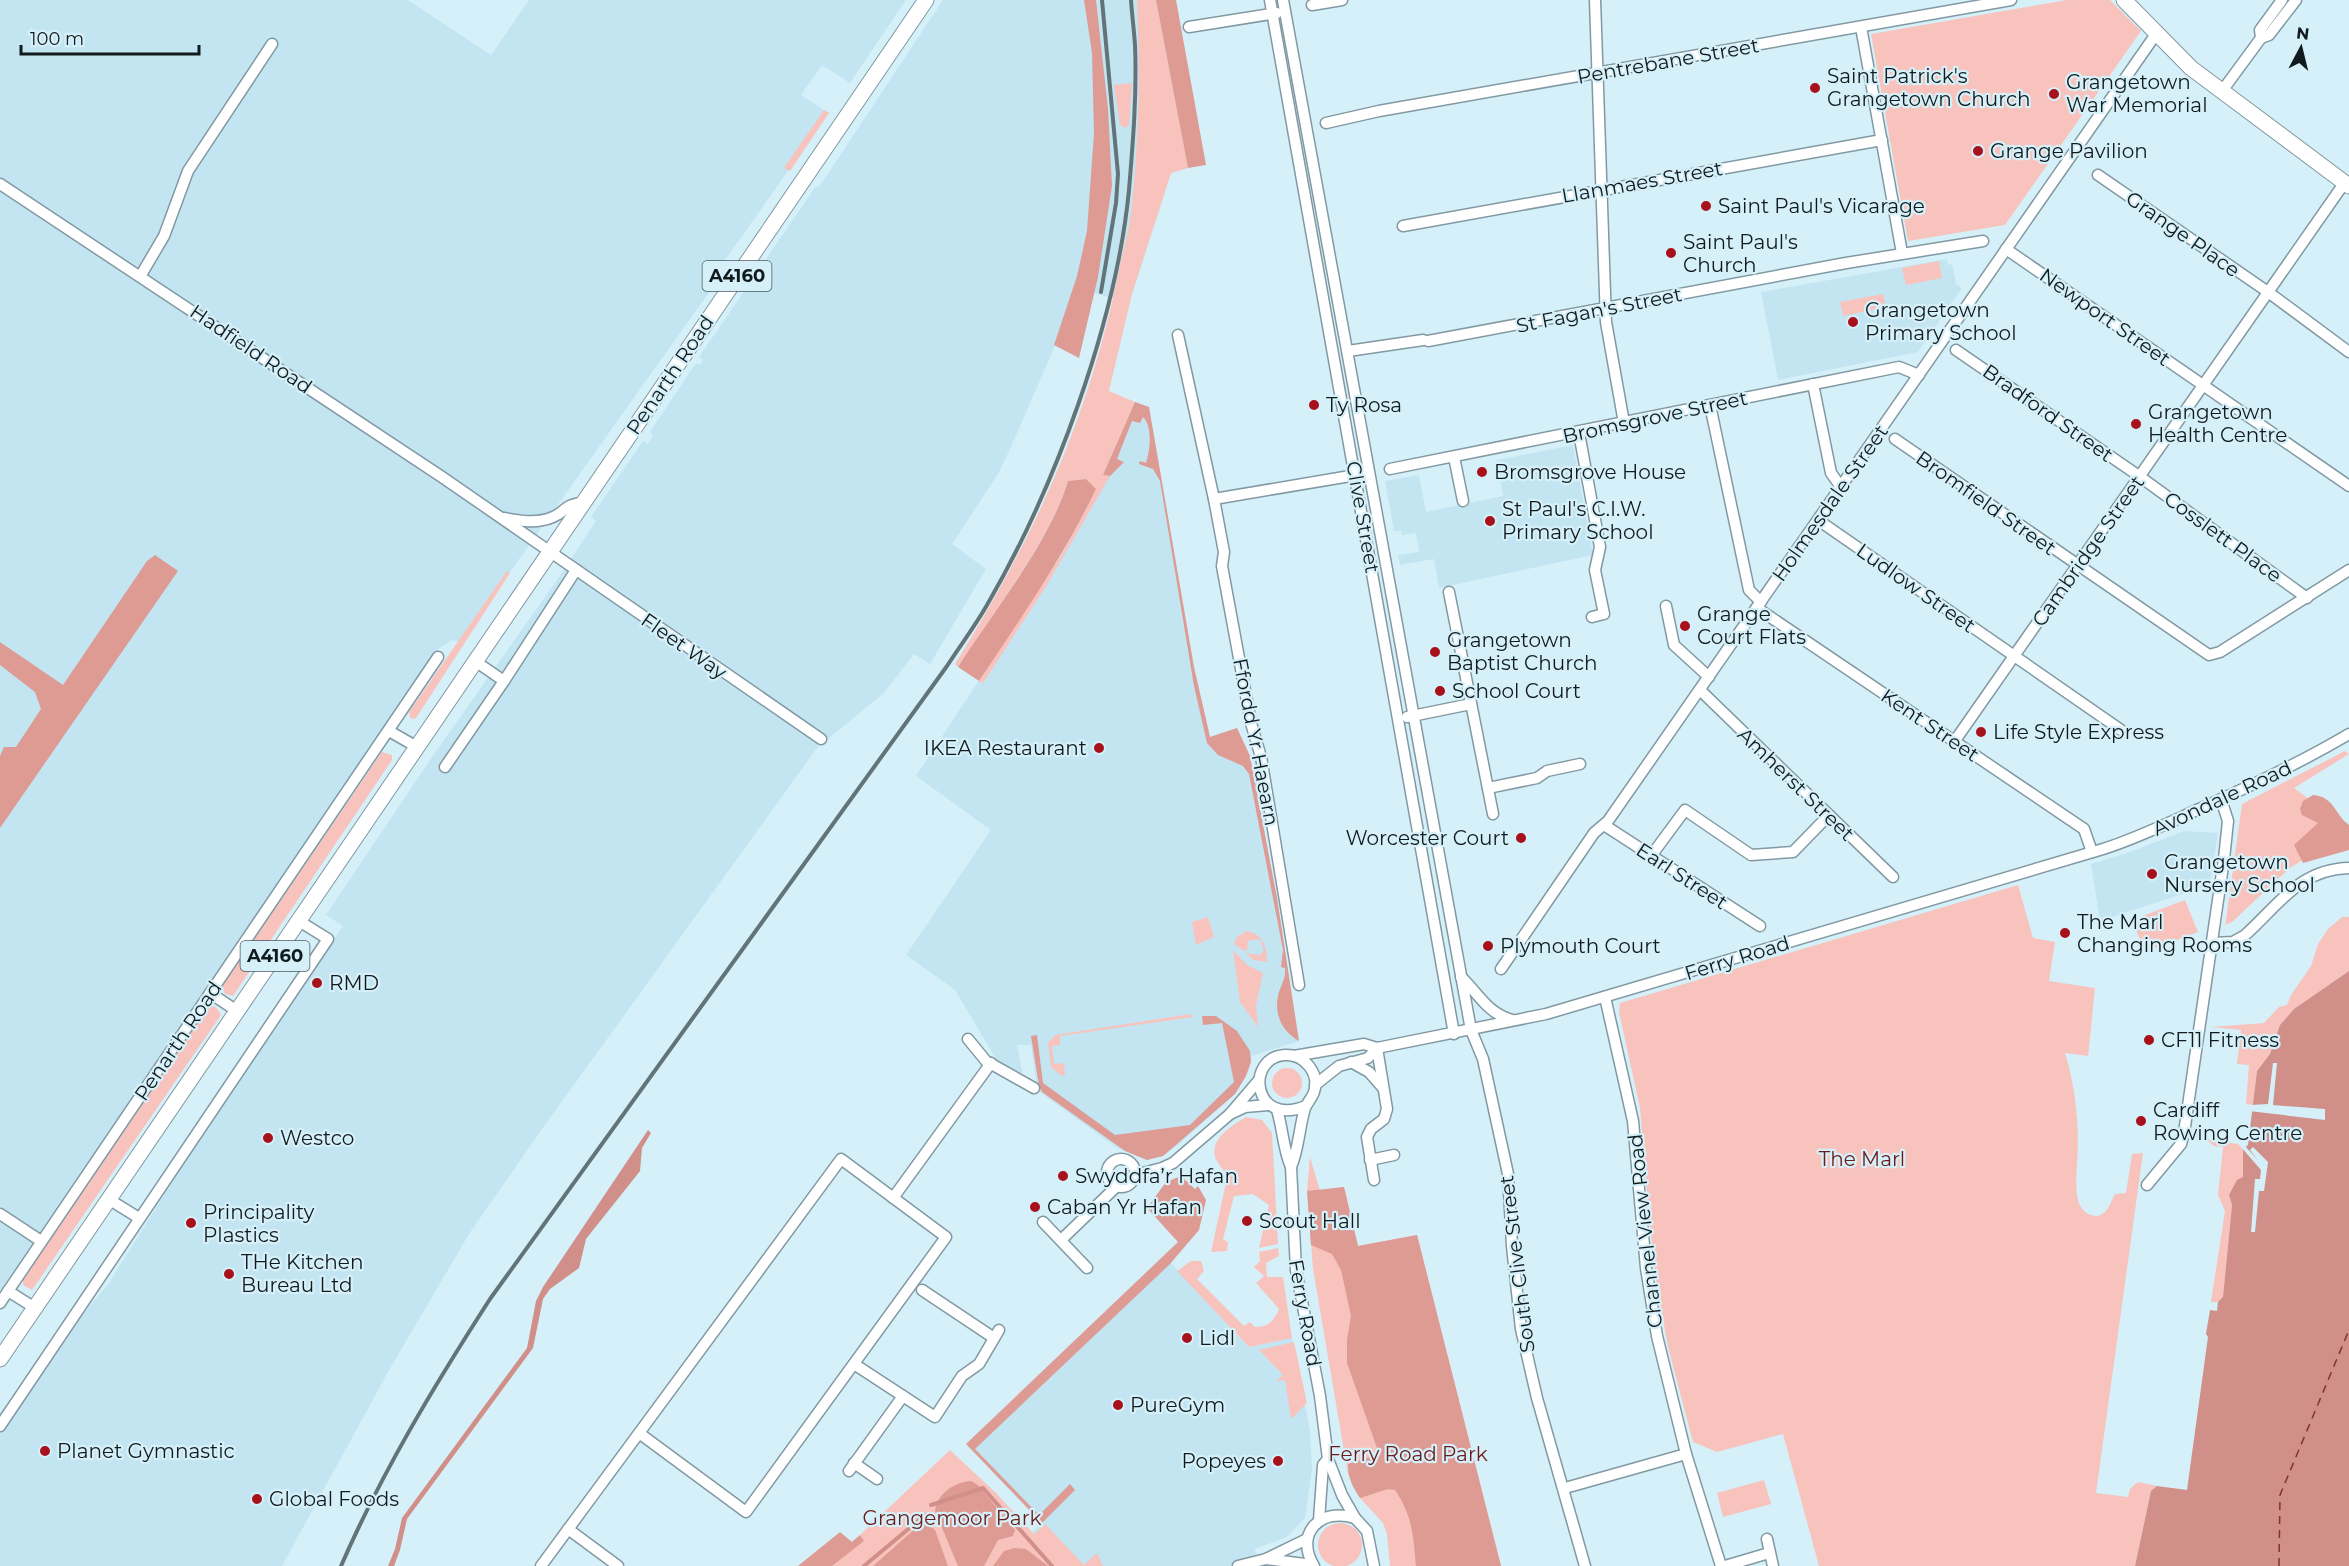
<svg xmlns="http://www.w3.org/2000/svg" width="2349" height="1566" viewBox="0 0 2349 1566" font-family="Montserrat,sans-serif">
<style>
.built{fill:#c3e5f2}
.green{fill:#f9c3bd}
.forest{fill:#dd9b94}
.water{fill:#d08f88}
.pier{fill:#d6f0f9}
.lines{fill:none;stroke-linecap:round;stroke-linejoin:round}
.stream{stroke:#d08f88;stroke-width:4}
.ferry{stroke:#82332f;stroke-width:1.5;stroke-dasharray:8 6;stroke-linecap:butt}
.street-casing{stroke:#8199a2;stroke-width:13}
.primary-casing{stroke:#8199a2;stroke-width:17}
.street{stroke:#fff;stroke-width:10}
.primary{stroke:#fff;stroke-width:15}
.rail{stroke:#637479;stroke-width:4}
.poi-dot{fill:#a7111b;stroke:#d6f0f9;stroke-width:2}
.labels{text-anchor:middle;stroke-width:4.5;stroke-linejoin:round;paint-order:stroke}
.shield{fill:#d6f0f9;stroke:#4c5b60;stroke-width:1.5}
.shield-label{font-size:18px;font-weight:bold;fill:#111b1e}
.street-label{font-size:20px;fill:#111b1e;stroke:#d6f0f9}
.poi-label{font-size:20px;fill:#111b1e;stroke:#d6f0f9;text-anchor:start}
.park-label{font-size:20px;fill:#691c1a;stroke:#d6f0f9}
</style>
<rect width="100%" height="100%" fill="#d6f0f9"/>
<g class="built">
<path d="M0,0h408l83,55 38,-55h377l-56,83 -28,-18 -21,30 28,18 -104,147 -12,27 -253,355 -8,-2 -15,10 -437,641z"/>
<path d="M943,0h213l32,168 -17,5 -39,121 -19,5 -33,-11 -69,159 -13,27 -46,70 34,25 -56,95 -16,-10 -30,39 -67,55 -277,384 -71,102 -81,138 -106,194h-282v-153l109,-130 76,-122 158,-235 -17,-11 110,-164 121,-171 39,-59 -5,-4 52,-76 5,3 5,-9 -3,-3 46,-69 4,2 3,-5 -4,-3 117,-171 3,1z"/>
<path d="M1947,259l1,6 4,-1 4,20 6,4 -44,64 -140,28 -17,-88z"/>
<path d="M1135,402l14,5 45,260 16,70 27,-9 13,28 27,142 22,143 -47,15 -6,20 -11,18 -57,51 -15,11 -16,4 -30,-12 -76,-55 -4,-6 -6,-42h-14l6,31 -27,-17 -41,-69 -49,-35 85,-125 -75,-54 146,-222 34,-65z"/>
<path d="M1573,445l20,110 -154,33 -5,-29 -34,6 -2,-10 21,-3 -3,-19 -14,2 -1,-4h-7l-9,-50 34,-6 7,37 77,-16 -6,-36z"/>
<path d="M2184,831l34,2 -8,52 -110,36 -9,-57 39,-12z"/>
<path d="M1167,1259l82,88 43,-9 18,93 2,38 -7,49 -18,19 -32,12 3,17h-194l-32,-34 9,-9 -73,-77z"/>
</g>
<g class="green">
<path d="M1137,0h19l32,168 -17,5 -39,121 -23,97 26,11 -32,73 7,1 -63,109 -64,98 -4,-2 83,-127 26,-48 -2,-27 -18,2c-19,60 -75,132 -110,186l-3,-3c78,-125 131,-239 162,-384 4,-22 11,-44 14,-66 8,-71 9,-143 6,-214z"/>
<path d="M2067,0h43l31,31 -136,194 -97,16 -37,-207z"/>
<path d="M1132,83l-3,42 -4,3 -5,-3 -6,-40z"/>
<path d="M824,110l5,3 -39,58 -6,-3z"/>
<path d="M1939,261l3,17 -36,7 -4,-17z"/>
<path d="M1883,294l3,13 -43,9 -3,-14z"/>
<path d="M507,571l3,2 -92,142 -3,4 -5,-1 -1,-6z"/>
<path d="M2345,751l4,3 -55,34 55,41 -12,19 -36,13 -11,7 -58,54 -7,3 -1,9 18,-130z"/>
<path d="M382,752l10,3v5l-159,236 -8,-2 -3,-8z"/>
<path d="M2018,885l15,53 22,4 -6,39 46,7 -7,68 -23,-3c9,29 13,60 13,91 0,18 -4,39 0,56 3,13 18,22 28,11 4,-5 6,-12 9,-17l11,-1 6,-39 11,-1 -47,340 32,4 2,-8 8,-7 19,4 -6,5 -16,75h-316l-36,-132 -66,18 -24,-10 -25,-95 -12,-67 -7,-64 3,-11 -4,-2 -8,-95 -21,-96 1,-9z"/>
<path d="M2185,900l13,32 -53,20 -13,-32z"/>
<path d="M1208,917l6,20 -18,8 -4,-23z"/>
<path d="M2342,917h7v54l-55,38 -14,16 -10,29 -13,17 -4,34 -7,-1 3,-39 -12,-1 4,-34 -30,-3 53,-4 15,-16 8,-2 4,-10 20,-29 7,-22 10,-15z"/>
<path d="M1246,931c18,3 20,15 21,31l-13,-2 -9,-7 15,2 4,-5 -4,-11 -12,2 -1,9 -3,1 -10,-7 2,-6z"/>
<path d="M1233,950l14,15 16,8 -7,33 2,21 -18,-25z"/>
<path d="M212,1006l4,1 5,8 -189,275 -9,-5v-9l183,-267z"/>
<path d="M1191,1014l1,3 -132,19v9l-8,1 2,18 10,-1 1,12 -3,1 -11,-9 -3,-24 7,-8z"/>
<circle cx="1287" cy="1083" r="15"/>
<path d="M1246,1117l16,3 10,13 6,111 -19,4 10,-43 -16,-11 -19,2 -11,43 5,3 -1,9 -16,1 16,-74c-2,-8 -9,-13 -12,-21 -5,-19 18,-32 31,-40z"/>
<path d="M2206,1139l32,5 5,5v29l-14,17 3,10 -9,93 -5,4h-7l14,-91 -7,-16 5,-48 -9,-1z"/>
<path d="M1310,1157l10,34 24,-4 14,59 59,-11 84,331h-111l-3,-32 -4,-11 -23,-25 -12,-24 -35,-205 -6,-78z"/>
<path d="M1278,1248l1,8 -13,7 1,14h16l9,61 -43,9 -72,-76 14,-10h10l3,10 -7,8 47,47 6,-4 5,5c13,0 19,-6 24,-18l-23,-26 8,-7 -10,-9 6,-6 -1,-9z"/>
<path d="M1294,1342l13,61 -16,16 -6,-39 -9,1 7,-6 -24,-25z"/>
<path d="M950,1450l46,43 38,41 11,-10 39,41 13,-12 6,13h-281l38,-31z"/>
<path d="M1764,1480l7,24 -48,13 -6,-24z"/>
<circle cx="1340" cy="1545" r="22"/>
</g>
<g class="forest">
<path d="M1084,0h12l12,109 4,77 -14,91 -19,81 -25,-13 23,-69 10,-45 7,-98 -2,-80z"/>
<path d="M1156,0h20l30,165 -18,3z"/>
<path d="M1135,402l14,5 45,260 16,70 27,-9 13,28 27,142 22,143c-18,-10 -26,-29 -20,-49 3,-8 7,-15 6,-24l-4,-1 2,-17 -34,-176 -6,-8 -25,-11 -11,-12 -13,-57 -34,-205 -7,-12 -14,-5 1,-3 6,2c4,-13 7,-36 -3,-46l-3,6 -8,-2 -15,38 7,3 -14,14 -7,-1z"/>
<path d="M1086,479l10,10c-32,67 -75,129 -117,192l-21,-14c36,-56 91,-124 110,-186z"/>
<path d="M155,555l23,16 -178,257v-72l4,-9h12l25,-38 -6,-17 -35,-27v-23l63,43 84,-124z"/>
<path d="M2313,795c22,2 21,19 36,30v25l-46,13 -9,-18 24,-22 -16,-8 -2,-6 3,-8z"/>
<path d="M1202,1016h14l21,15 13,20 1,11 -5,14 -11,18 -72,62 -16,4 -22,-9 -83,-59 -3,-6 -8,-50 6,-1 6,48 72,52 75,-10 44,-43 -12,-59 -19,2z"/>
<path d="M1181,1176l14,13 3,-3 8,14 -7,30 -29,34 -195,185 64,66 31,-31 5,6 -33,33 -76,-79 212,-202 -31,-34 19,-26z"/>
<path d="M1344,1187l14,59 59,-11 84,331h-85c-3,-31 -3,-49 -21,-76l-7,-1 -28,9c-8,-12 -12,-20 -12,-34l28,-9 1,-7 -30,-85v-23l4,-24 -10,-46 -9,-16 -21,-9 -4,-54z"/>
<path d="M971,1481l7,4 37,45 -2,6 -15,4 -14,26h-26l-23,-55c2,-17 19,-29 36,-30z"/>
<path d="M927,1523l8,7 13,36h-75l44,-39z"/>
<path d="M840,1532l12,10 8,-7 4,6 -32,25h-34z"/>
<path d="M1014,1548l12,1 22,17h-55l11,-15z"/>
</g>
<g class="water">
<path d="M2349,971v595h-214l16,-75 6,-5 30,4 21,-153 -2,-3 4,-24 7,1 1,-9 5,-5 9,-92 -3,-10 8,-15 6,-3v-28l5,-4 9,-74 13,-17 10,-29 14,-16z"/>
<path d="M648,1130l3,3 -9,15 -2,23 -54,68 -7,29 -29,21 -7,10 -10,49 -126,171 -7,31 -6,16h-6l7,-17 7,-31 125,-170 9,-47 7,-14z"/>
</g>
<g class="pier">
<path d="M2273,1063h4l-4,42 52,4v11l-76,-9 1,-6 18,-1z"/>
<path d="M2244,1145l14,15 -8,-10 3,-3 15,15 -4,29h-5l-4,41h-4l4,-53h5l1,-9 -20,-23z"/>
</g>
<g class="lines">
<g class="stream">
<path d="M931,1505l52,-17 69,78"/>
<path d="M864,1566l61,-51"/>
</g>
<path class="ferry" d="M2279,1566l1,-71 69,-165"/>
<g class="street-casing">
<g id="street">
<path d="M1270,0l184,1034"/>
<path d="M1283,0l188,1030 12,29 25,115 4,72 9,83 16,69 48,168"/>
<path d="M1595,0l11,322 18,101"/>
<path d="M1312,5l30,-5"/>
<path d="M1189,27l88,-14"/>
<path d="M1861,27l41,226"/>
<path d="M2261,38l-1,-8 22,-30"/>
<path d="M2222,91l39,-53 8,-3 27,-35"/>
<path d="M1326,123l53,-12 632,-111"/>
<path d="M2098,175l170,117 81,60"/>
<path d="M0,184l442,293 379,262"/>
<path d="M1403,226l479,-86"/>
<path d="M2006,249l343,237"/>
<path d="M141,275l23,-39 24,-65 84,-127"/>
<path d="M1178,335l36,164 148,-25"/>
<path d="M1428,341l418,-78 137,-22"/>
<path d="M1956,350l183,126 168,122"/>
<path d="M1348,351l75,-11"/>
<path d="M1813,384l18,89 10,14"/>
<path d="M1710,405l39,185 12,12"/>
<path d="M1579,433l21,114 -5,23 9,44 -12,3"/>
<path d="M1895,439l314,216 11,-3 129,-82"/>
<path d="M1454,457l9,44"/>
<path d="M1390,469l509,-102 20,8"/>
<path d="M1214,499l10,53 -2,14 29,157 10,34 38,228"/>
<path d="M504,518c16,3 33,6 49,-1 14,-6 10,-12 29,-14"/>
<path d="M1818,520l303,210"/>
<path d="M1449,592l44,222"/>
<path d="M1666,606l8,39 35,32"/>
<path d="M1757,608l327,221 8,23"/>
<path d="M475,661l29,20 72,-111"/>
<path d="M1700,690l193,187"/>
<path d="M1407,717l64,-13"/>
<path d="M389,731l28,16"/>
<path d="M1954,742l391,-560"/>
<path d="M445,767l59,-86"/>
<path d="M1488,788l49,-10 10,-7 33,-7"/>
<path d="M1604,825l156,101"/>
<path d="M1651,856l34,-46 66,45 42,-3 35,-36"/>
<path d="M2213,943l20,-1 11,-6c34,-30 55,-67 105,-68"/>
<path d="M1501,969l93,-136 14,-12 548,-787"/>
<path d="M1461,977c18,17 26,36 51,43"/>
<path d="M210,993l27,18"/>
<path d="M1605,997l28,124 13,147 11,68 29,118 35,112"/>
<path d="M968,1039l18,22 48,27"/>
<path d="M1294,1056l70,-12 13,4 169,-34 557,-165c32,-10 63,-25 94,-39 51,-23 103,-47 152,-76"/>
<path d="M1351,1062l18,10 14,16"/>
<path d="M1259,1080l-29,34 15,-7 23,-2"/>
<path d="M1315,1085l24,-19 29,-8 9,-10"/>
<path d="M1277,1110c6,19 6,39 14,57l5,103 24,126 8,63 14,36 13,23 12,13 7,35"/>
<circle cx="1121" cy="1173" r="14"/>
<path d="M1370,1160l24,-5"/>
<path d="M1291,1167c8,-19 8,-39 14,-59 2,-5 7,-10 9,-16 6,-18 -9,-38 -29,-37 -40,2 -33,73 21,51"/>
<path d="M1135,1175l27,-7 11,-5 57,-49"/>
<path d="M1374,1180l-7,-43 4,-8 13,-10 3,-10 -10,-61"/>
<path d="M2147,1185l34,-41 3,-11 40,-274 4,-38 -7,-22"/>
<path d="M893,1198l98,-135"/>
<path d="M110,1200l29,18"/>
<path d="M0,1214l41,27"/>
<path d="M1043,1222l44,46"/>
<path d="M1061,1240l56,-54"/>
<path d="M922,1290l72,48"/>
<path d="M8,1291l27,17"/>
<path d="M0,1303l438,-646"/>
<path d="M854,1364l81,53 27,-41 17,-12 20,-34"/>
<path d="M0,1426l328,-487 -29,-18"/>
<path d="M854,1463l23,16"/>
<path d="M849,1471l54,-75"/>
<path d="M1565,1488l121,-34"/>
<path d="M1319,1520l4,-55 5,-6"/>
<path d="M568,1529l50,37"/>
<path d="M1307,1539l-41,20 47,6"/>
<path d="M1767,1539l6,27"/>
<path d="M541,1566l42,-57 258,-350 105,78 -200,275 -107,-79"/>
<path d="M1238,1566l28,-7"/>
<path d="M1314,1566c-20,-33 7,-59 41,-48"/>
<path d="M1725,1566l44,-13"/>
</g>
</g>
<g class="primary-casing">
<g id="primary">
<path d="M2124,0l67,68 158,118"/>
<path d="M0,1359l926,-1359"/>
</g>
</g>
<use href="#street" class="street"/>
<use href="#primary" class="primary"/>
<g class="rail">
<path d="M1101,292l15,-89 2,-29 -16,-174"/>
<path d="M341,1566c41,-94 93,-180 149,-267l457,-633c13,-20 28,-40 40,-61 67,-115 129,-282 142,-415 4,-48 8,-96 6,-145 -1,-15 -3,-30 -4,-45"/>
</g>
</g>
<g class="poi-dot">
<circle cx="1815" cy="88" r="6"/>
<circle cx="2054" cy="94" r="6"/>
<circle cx="1978" cy="151" r="6"/>
<circle cx="1706" cy="206" r="6"/>
<circle cx="1671" cy="253" r="6"/>
<circle cx="1853" cy="322" r="6"/>
<circle cx="1314" cy="405" r="6"/>
<circle cx="2136" cy="424" r="6"/>
<circle cx="1482" cy="472" r="6"/>
<circle cx="1490" cy="521" r="6"/>
<circle cx="1685" cy="626" r="6"/>
<circle cx="1435" cy="652" r="6"/>
<circle cx="1440" cy="691" r="6"/>
<circle cx="1981" cy="732" r="6"/>
<circle cx="1099" cy="748" r="6"/>
<circle cx="1521" cy="838" r="6"/>
<circle cx="2152" cy="874" r="6"/>
<circle cx="2065" cy="933" r="6"/>
<circle cx="1488" cy="946" r="6"/>
<circle cx="317" cy="983" r="6"/>
<circle cx="2149" cy="1040" r="6"/>
<circle cx="2141" cy="1121" r="6"/>
<circle cx="268" cy="1138" r="6"/>
<circle cx="1063" cy="1176" r="6"/>
<circle cx="1035" cy="1207" r="6"/>
<circle cx="1247" cy="1221" r="6"/>
<circle cx="191" cy="1223" r="6"/>
<circle cx="229" cy="1274" r="6"/>
<circle cx="1187" cy="1338" r="6"/>
<circle cx="1118" cy="1405" r="6"/>
<circle cx="45" cy="1451" r="6"/>
<circle cx="1278" cy="1461" r="6"/>
<circle cx="257" cy="1499" r="6"/>
</g>
<g class="labels">
<g class="shield">
<rect x="702.5" y="261" width="69" height="30" rx="4.5"/>
<rect x="240.5" y="941" width="69" height="30" rx="4.5"/>
</g>
<g class="shield-label">
<text x="737" y="282">A4160</text>
<text x="275" y="962">A4160</text>
</g>
<g class="street-label">
<text transform="translate(1668 61) rotate(-10)" y="7">Pentrebane Street</text>
<text transform="translate(1642 182) rotate(-10)" y="7">Llanmaes Street</text>
<text transform="translate(2183 234) rotate(35)" y="7">Grange Place</text>
<text transform="translate(1599 310) rotate(-11)" y="7">St Fagan's Street</text>
<text transform="translate(2105 317) rotate(35)" y="7">Newport Street</text>
<text transform="translate(251 349) rotate(34)" y="7">Hadfield Road</text>
<text transform="translate(670 375) rotate(-56)" y="7">Penarth Road</text>
<text transform="translate(2048 413) rotate(35)" y="7">Bradford Street</text>
<text transform="translate(1655 417) rotate(-12)" y="7">Bromsgrove Street</text>
<text transform="translate(1830 503) rotate(-55)" y="7">Holmesdale Street</text>
<text transform="translate(1986 503) rotate(35)" y="7">Bromfield Street</text>
<text transform="translate(1363 517) rotate(80)" y="7">Clive Street</text>
<text transform="translate(2223 537) rotate(36)" y="7">Cosslett Place</text>
<text transform="translate(2088 551) rotate(-55)" y="7">Cambridge Street</text>
<text transform="translate(1916 588) rotate(35)" y="7">Ludlow Street</text>
<text transform="translate(684 646) rotate(35)" y="7">Fleet Way</text>
<text transform="translate(1930 725) rotate(34)" y="7">Kent Street</text>
<text transform="translate(1256 742) rotate(79)" y="7">Ffordd Yr Haearn</text>
<text transform="translate(1796 784) rotate(44)" y="7">Amherst Street</text>
<text transform="translate(2222 798) rotate(-25)" y="7">Avondale Road</text>
<text transform="translate(1682 876) rotate(33)" y="7">Earl Street</text>
<text transform="translate(1737 958) rotate(-17)" y="7">Ferry Road</text>
<text transform="translate(178 1041) rotate(-56)" y="7">Penarth Road</text>
<text transform="translate(1645 1231) rotate(-96)" y="7">Channel View Road</text>
<text transform="translate(1517 1264) rotate(-97)" y="7">South Clive Street</text>
<text transform="translate(1305 1313) rotate(80)" y="7">Ferry Road</text>
</g>
<g class="poi-label">
<text x="1827" y="83">Saint Patrick's<tspan x="1827" dy="23">Grangetown Church</tspan></text>
<text x="2066" y="89">Grangetown<tspan x="2066" dy="23">War Memorial</tspan></text>
<text x="1990" y="158">Grange Pavilion</text>
<text x="1718" y="213">Saint Paul's Vicarage</text>
<text x="1683" y="249">Saint Paul's<tspan x="1683" dy="23">Church</tspan></text>
<text x="1865" y="317">Grangetown<tspan x="1865" dy="23">Primary School</tspan></text>
<text x="1326" y="412">Ty Rosa</text>
<text x="2148" y="419">Grangetown<tspan x="2148" dy="23">Health Centre</tspan></text>
<text x="1494" y="479">Bromsgrove House</text>
<text x="1502" y="516">St Paul's C.I.W.<tspan x="1502" dy="23">Primary School</tspan></text>
<text x="1697" y="621">Grange<tspan x="1697" dy="23">Court Flats</tspan></text>
<text x="1447" y="647">Grangetown<tspan x="1447" dy="23">Baptist Church</tspan></text>
<text x="1452" y="698">School Court</text>
<text x="1993" y="739">Life Style Express</text>
<text x="1087" y="755" text-anchor="end">IKEA Restaurant</text>
<text x="1509" y="845" text-anchor="end">Worcester Court</text>
<text x="2164" y="869">Grangetown<tspan x="2164" dy="23">Nursery School</tspan></text>
<text x="2077" y="929">The Marl<tspan x="2077" dy="23">Changing Rooms</tspan></text>
<text x="1500" y="953">Plymouth Court</text>
<text x="329" y="990">RMD</text>
<text x="2161" y="1047">CF11 Fitness</text>
<text x="2153" y="1117">Cardiff<tspan x="2153" dy="23">Rowing Centre</tspan></text>
<text x="280" y="1145">Westco</text>
<text x="1075" y="1183">Swyddfa’r Hafan</text>
<text x="1047" y="1214">Caban Yr Hafan</text>
<text x="203" y="1219">Principality<tspan x="203" dy="23">Plastics</tspan></text>
<text x="1259" y="1228">Scout Hall</text>
<text x="241" y="1269">THe Kitchen<tspan x="241" dy="23">Bureau Ltd</tspan></text>
<text x="1199" y="1345">Lidl</text>
<text x="1130" y="1412">PureGym</text>
<text x="57" y="1458">Planet Gymnastic</text>
<text x="1266" y="1468" text-anchor="end">Popeyes</text>
<text x="269" y="1506">Global Foods</text>
</g>
<g class="park-label">
<text x="1862" y="1166">The Marl</text>
<text x="1408" y="1461">Ferry Road Park</text>
<text x="952" y="1525">Grangemoor Park</text>
</g>
</g>
<g transform="translate(2301 48) rotate(7)" stroke="#d6f0f9" stroke-width="4.5" paint-order="stroke">
<path d="M0-4.5L10 22L0 15L-10 22Z" fill="#111b1e"/>
<text y="-9" font-size="16" font-weight="bold" text-anchor="middle" fill="#111b1e">N</text>
</g>
<path d="M21 45v9h178v-9" fill="none" stroke="#111b1e" stroke-width="3"/>
<text x="30" y="45" font-size="18" fill="#111b1e" stroke="#d6f0f9" stroke-width="4.5" paint-order="stroke">100 m</text>
</svg>
